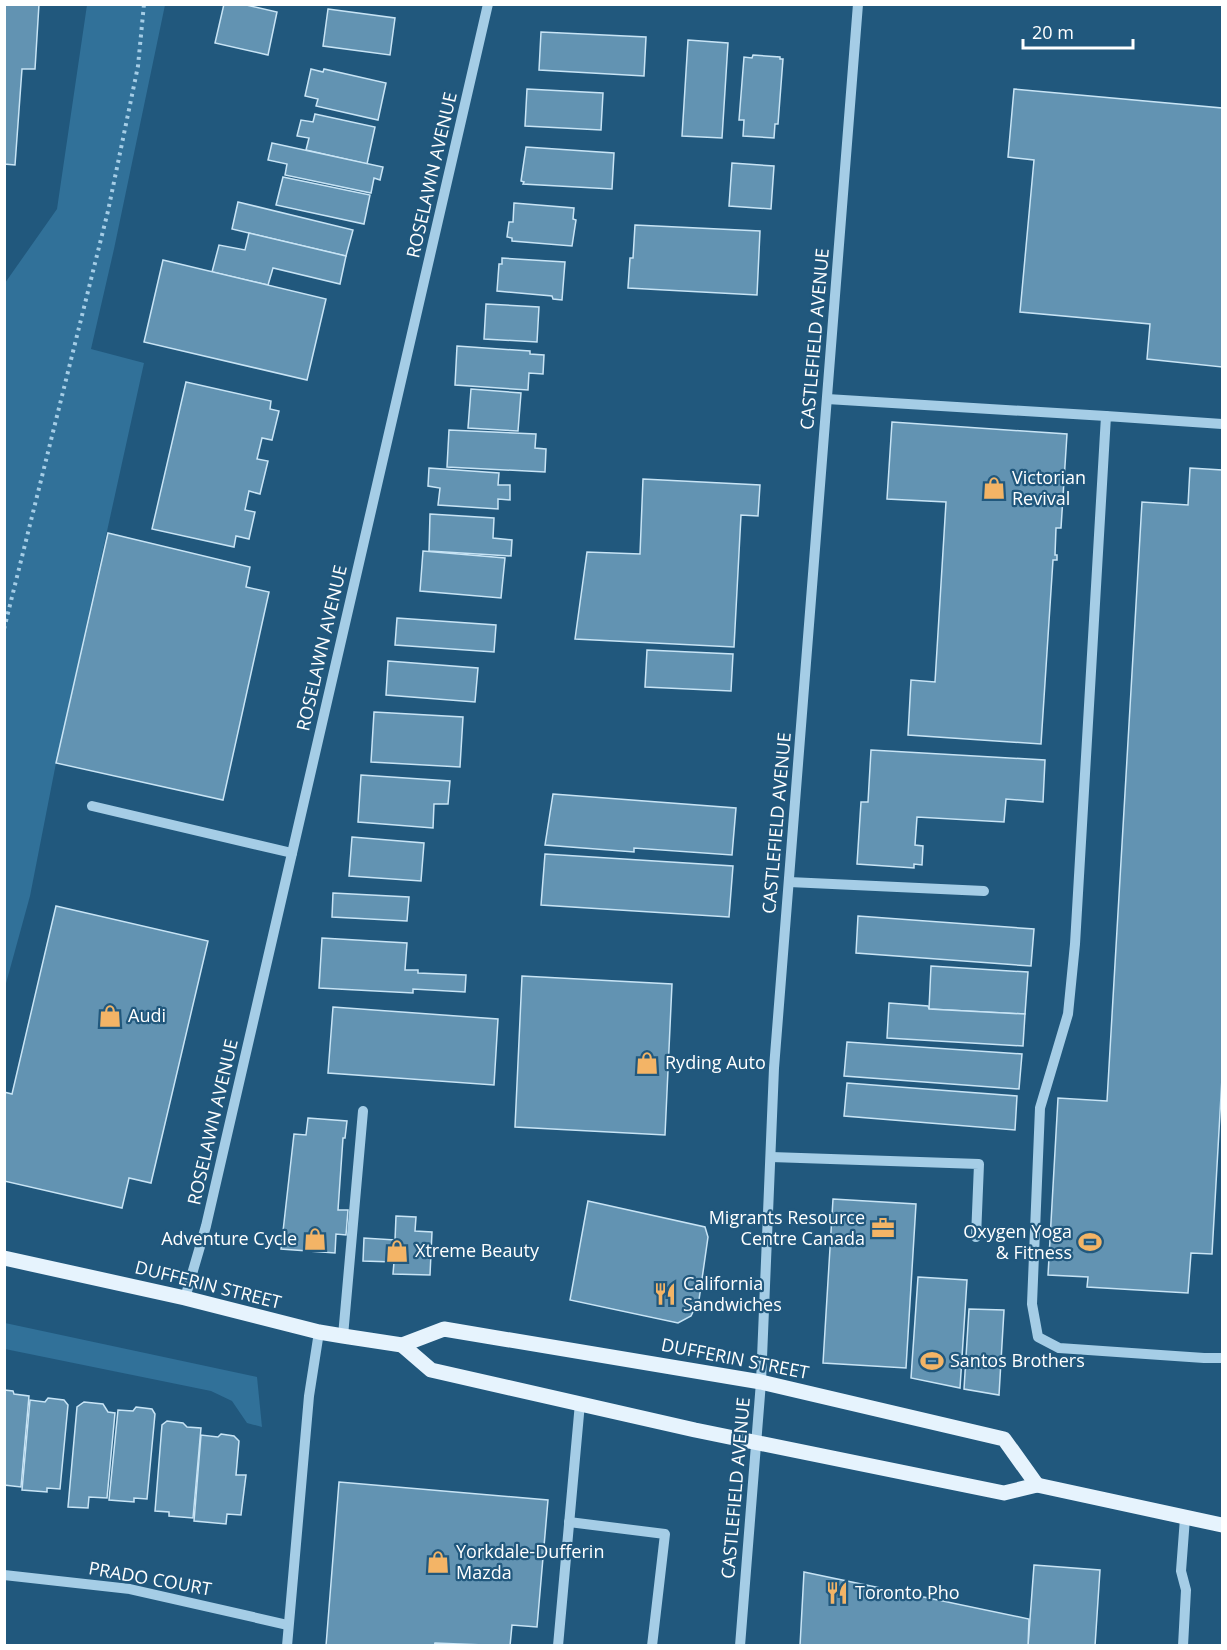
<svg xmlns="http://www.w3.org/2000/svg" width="1227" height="1650" viewBox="0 0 1227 1650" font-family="'Open Sans',sans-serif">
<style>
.green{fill:#317199}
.building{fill:#6293b2;stroke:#c8e4f5;stroke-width:1.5}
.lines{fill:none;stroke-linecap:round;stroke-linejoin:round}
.path{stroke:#a5cde6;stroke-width:4;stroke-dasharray:3 4.5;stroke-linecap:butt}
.minor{stroke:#a5cde6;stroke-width:10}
.major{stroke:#e6f3fd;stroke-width:15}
.labels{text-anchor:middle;stroke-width:4.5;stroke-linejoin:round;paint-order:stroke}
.street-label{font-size:18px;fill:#fff;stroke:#21587d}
.poi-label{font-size:18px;fill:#fff;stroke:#21587d;text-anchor:start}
</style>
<rect width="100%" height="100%" fill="#21587d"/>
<g class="green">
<path d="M87,5h78l-51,244 -23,100 53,14 -88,400 -26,133 -25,91v-704l52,-74z"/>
<path d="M5,1323l252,54 5,50 -15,-4 -15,-22 -21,-10 -206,-42z"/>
</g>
<g class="building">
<path d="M4,4h35l-4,65h-13l-7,96 -11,-1z"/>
<path d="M224,4h18l35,8 -9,43 -53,-12z"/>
<path d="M328,9l67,9 -5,37 -67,-9z"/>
<path d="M541,32l105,5 -2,39 -105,-6z"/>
<path d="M688,40l40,3 -6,95 -40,-2z"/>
<path d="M753,55l27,2v2h3l-5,65h-3l-1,14 -31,-2 1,-16h-5l5,-63 8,1z"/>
<path d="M311,69l12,3 1,-3 62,14 -8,37 -62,-14 2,-7 -13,-3z"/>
<path d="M527,89l76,4 -2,37 -76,-4z"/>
<path d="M1014,89l208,19v259l-75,-8 3,-35 -130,-12 14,-152 -26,-3z"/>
<path d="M315,114l60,13 -8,37 -61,-14 3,-12 -12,-2 4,-16 12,2z"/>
<path d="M272,143l111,24 -3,13 -6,-2 -3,15 -86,-18 2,-11 -19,-4z"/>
<path d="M526,147l88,6 -2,36 -89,-5 1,-2 -3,-1z"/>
<path d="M732,163l42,3 -3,43 -42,-3z"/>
<path d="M283,177l87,18 -6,29 -88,-19z"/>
<path d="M238,202l115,28 -7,26 -114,-27z"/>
<path d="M514,203l60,5 -1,11 3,1 -4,26 -60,-5v-3l-5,-1 2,-15h4z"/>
<path d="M635,225l125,6 -3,64 -129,-7 2,-30h3z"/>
<path d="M249,233l97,23 -6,28 -67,-16 -5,17 -56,-13 7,-27 26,5z"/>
<path d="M502,258l63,4 -3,38 -9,-1 -1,-3 -55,-5 2,-27h3z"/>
<path d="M163,260l163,39 -19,81 -163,-38z"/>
<path d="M486,304l53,3 -2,35 -53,-3z"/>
<path d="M457,346l73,5v3l14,1 -1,19 -14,-1 -1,17 -73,-5z"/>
<path d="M186,382l85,19 -1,8 9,2 -7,29 -10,-2 -5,21 11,2 -8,33 -11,-3 -4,19 10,2 -6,27 -13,-3 -2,11 -82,-18z"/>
<path d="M471,389l50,4 -3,38 -50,-3z"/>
<path d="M892,422l175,12 -6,94h-5l-1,27h2v5h-4l-12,184 -133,-9 3,-55 24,2 11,-180 -59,-3z"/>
<path d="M449,430l87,4 -1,14 11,1 -1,23 -98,-5z"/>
<path d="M429,468l70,5 -1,12h12v15l-12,-1v10l-60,-4 2,-17 -12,-2z"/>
<path d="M1190,468l32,2v608l-10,176 -21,-1 -3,40 -101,-6 1,-10 -40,-2 10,-177 49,3 35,-599 46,3z"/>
<path d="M643,479l117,6 -2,31 -17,-1 -7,132 -159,-8 12,-87 53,2z"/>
<path d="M430,514l64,4 -1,20 19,2 -1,16 -82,-5z"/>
<path d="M108,533l142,34 -4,20 23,5 -46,208 -167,-37z"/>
<path d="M423,551l82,7 -4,40 -81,-7z"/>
<path d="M397,618l99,7 -2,27 -99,-7z"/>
<path d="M647,650l86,4 -2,37 -86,-4z"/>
<path d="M388,661l90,7 -3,34 -89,-7z"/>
<path d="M374,712l89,5 -3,50 -89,-5z"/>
<path d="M871,750l174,10 -2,42 -37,-3 -2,23 -87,-5 -2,28 8,1 -1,19 -8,-1v4l-57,-4 4,-62h7z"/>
<path d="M361,775l89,6 -2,23h-14l-1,24 -75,-6z"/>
<path d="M553,794l183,14 -4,47 -98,-7v4l-89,-7z"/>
<path d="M352,837l72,6 -3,38 -72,-5z"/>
<path d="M545,854l188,12 -4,51 -188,-12z"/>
<path d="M333,893l76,4 -2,24 -75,-4z"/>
<path d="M56,906l152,35 -57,242 -22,-5 -7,30 -118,-27v-89l8,2z"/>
<path d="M858,916l176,13 -3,37 -175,-13z"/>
<path d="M322,938l85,5 -2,27h13v3l48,2 -1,17 -52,-3v4l-94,-5z"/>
<path d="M931,966l97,6 -3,42 -96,-5z"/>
<path d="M522,976l150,8 -7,151 -150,-8z"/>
<path d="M889,1003l39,3 1,3 96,5 -2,32 -136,-8z"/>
<path d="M333,1007l165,12 -4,66 -166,-12z"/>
<path d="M847,1042l175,12 -3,35 -175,-13z"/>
<path d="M847,1083l170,13 -2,34 -171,-14z"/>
<path d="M308,1118l39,3 -2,17h-2l-5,72h10l-2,25 -10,-1 -1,19 -54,-4 13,-115 12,1z"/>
<path d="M833,1199l83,5 -10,164 -83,-5z"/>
<path d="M588,1201l117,26 3,10 -9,63 -8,16 -13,7 -108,-23z"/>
<path d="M396,1216l20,1 -1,14 17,1 -2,43 -37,-1 1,-12 -31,-1 1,-23 31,2z"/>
<path d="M918,1277l49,3 -7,108 -49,-10z"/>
<path d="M969,1309l35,1 -5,85 -35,-6z"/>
<path d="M4,1390l9,1 1,3 15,2 -8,91 -17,-2z"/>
<path d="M48,1398l16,2 4,5 -8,84 -13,-1v4l-25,-2 8,-90 15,2z"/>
<path d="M84,1402l19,2 5,8 7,1 -8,85 -18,-1 -1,11 -20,-1 9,-100z"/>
<path d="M136,1407l16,2 3,5 -8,85 -13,-1v4l-25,-2 9,-90 15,1z"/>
<path d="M167,1421l16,2 4,4 14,1 -8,90 -24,-2v-4l-14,-1 7,-86z"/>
<path d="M221,1434l13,2 5,5 -3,34h10l-5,40 -14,-1 -1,10 -32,-3 7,-86 17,2z"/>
<path d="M339,1482l209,18 -11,127 -25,-2 -2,21 -75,-3 -1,3h-108z"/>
<path d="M1034,1565l66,5 -5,76h-67z"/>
<path d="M804,1572l225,47 -1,27h-228z"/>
</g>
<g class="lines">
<path class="path" d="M4,629l104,-418 30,-145 6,-62"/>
<g class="minor">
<path d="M827,399l279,17"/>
<path d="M1222,424l-116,-8 -31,528 -7,70 -28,94 -8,196 6,33 21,11 145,10h18"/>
<path d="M92,806l200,47"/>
<path d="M789,882l195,9"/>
<path d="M771,1157l208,7 -3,73"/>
<path d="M185,1298l21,-72 282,-1222"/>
<path d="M343,1336l20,-225"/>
<path d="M569,1522l96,12 -13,112"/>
<path d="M4,1575l126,14 158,36"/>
<path d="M287,1646l22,-250 10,-64"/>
<path d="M558,1646l22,-243"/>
<path d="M740,1646l21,-264 13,-314 84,-1064"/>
<path d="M1183,1646l3,-56 -5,-19 4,-53"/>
</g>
<g class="major">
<path d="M4,1258l181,40 134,34 24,4 59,9 42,-16 317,53 243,57 33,46"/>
<path d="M402,1345l29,25 264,60 309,63 33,-8 185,40"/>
</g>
</g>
<defs>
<g id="shop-bare" transform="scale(1.8)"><path d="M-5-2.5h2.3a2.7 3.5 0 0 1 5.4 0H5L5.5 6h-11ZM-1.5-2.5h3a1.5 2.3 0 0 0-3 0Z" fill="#f3b466" stroke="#21587d" stroke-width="2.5" paint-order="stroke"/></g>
<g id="office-bare" transform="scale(1.8)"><path d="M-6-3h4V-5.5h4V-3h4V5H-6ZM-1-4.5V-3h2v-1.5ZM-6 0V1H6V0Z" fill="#f3b466" stroke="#21587d" stroke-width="2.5" paint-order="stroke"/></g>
<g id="stadium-bare" transform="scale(1.8)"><path d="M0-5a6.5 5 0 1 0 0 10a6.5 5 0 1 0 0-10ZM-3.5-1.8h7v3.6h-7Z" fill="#f3b466" stroke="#21587d" stroke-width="2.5" paint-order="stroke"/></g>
<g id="restaurant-bare" transform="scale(1.8)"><path d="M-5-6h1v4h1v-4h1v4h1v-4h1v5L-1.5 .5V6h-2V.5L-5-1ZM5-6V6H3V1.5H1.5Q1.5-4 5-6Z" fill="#f3b466" stroke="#21587d" stroke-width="2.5" paint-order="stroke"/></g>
</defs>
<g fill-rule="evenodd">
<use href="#shop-bare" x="994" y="488"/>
<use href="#shop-bare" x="110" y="1016"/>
<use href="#shop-bare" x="647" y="1063"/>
<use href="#office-bare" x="883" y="1228"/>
<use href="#shop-bare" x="315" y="1239"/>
<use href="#stadium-bare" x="1090" y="1242"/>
<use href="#shop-bare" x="397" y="1251"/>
<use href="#restaurant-bare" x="665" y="1294"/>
<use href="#stadium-bare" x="932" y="1361"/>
<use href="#shop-bare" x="438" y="1562"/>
<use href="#restaurant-bare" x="837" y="1593"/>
</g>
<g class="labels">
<g class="street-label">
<text transform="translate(432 175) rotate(-77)" y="6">ROSELAWN AVENUE</text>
<text transform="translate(815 339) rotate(-85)" y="6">CASTLEFIELD AVENUE</text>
<text transform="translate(322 648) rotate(-77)" y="6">ROSELAWN AVENUE</text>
<text transform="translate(777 823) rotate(-85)" y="6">CASTLEFIELD AVENUE</text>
<text transform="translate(213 1122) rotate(-77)" y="6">ROSELAWN AVENUE</text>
<text transform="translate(208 1285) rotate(14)" y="6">DUFFERIN STREET</text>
<text transform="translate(735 1359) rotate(11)" y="6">DUFFERIN STREET</text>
<text transform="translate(736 1488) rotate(-85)" y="6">CASTLEFIELD AVENUE</text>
<text transform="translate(150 1579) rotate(10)" y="6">PRADO COURT</text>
</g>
<g class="poi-label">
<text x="1012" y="484">Victorian<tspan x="1012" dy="21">Revival</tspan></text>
<text x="128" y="1022">Audi</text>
<text x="665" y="1069">Ryding Auto</text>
<text x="865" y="1224" text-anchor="end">Migrants Resource<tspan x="865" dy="21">Centre Canada</tspan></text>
<text x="1072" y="1238" text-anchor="end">Oxygen Yoga<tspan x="1072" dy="21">&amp; Fitness</tspan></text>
<text x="297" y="1245" text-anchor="end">Adventure Cycle</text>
<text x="415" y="1257">Xtreme Beauty</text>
<text x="683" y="1290">California<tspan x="683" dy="21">Sandwiches</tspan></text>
<text x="950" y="1367">Santos Brothers</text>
<text x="456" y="1558">Yorkdale-Dufferin<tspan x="456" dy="21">Mazda</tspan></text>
<text x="855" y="1599">Toronto Pho</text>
</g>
</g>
<rect width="1227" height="1650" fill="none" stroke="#ffffff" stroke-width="12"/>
<path d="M1023 39v9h110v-9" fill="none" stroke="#ffffff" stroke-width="3"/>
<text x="1032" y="39" font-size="18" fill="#ffffff" stroke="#21587d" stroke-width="4.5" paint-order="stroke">20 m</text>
</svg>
